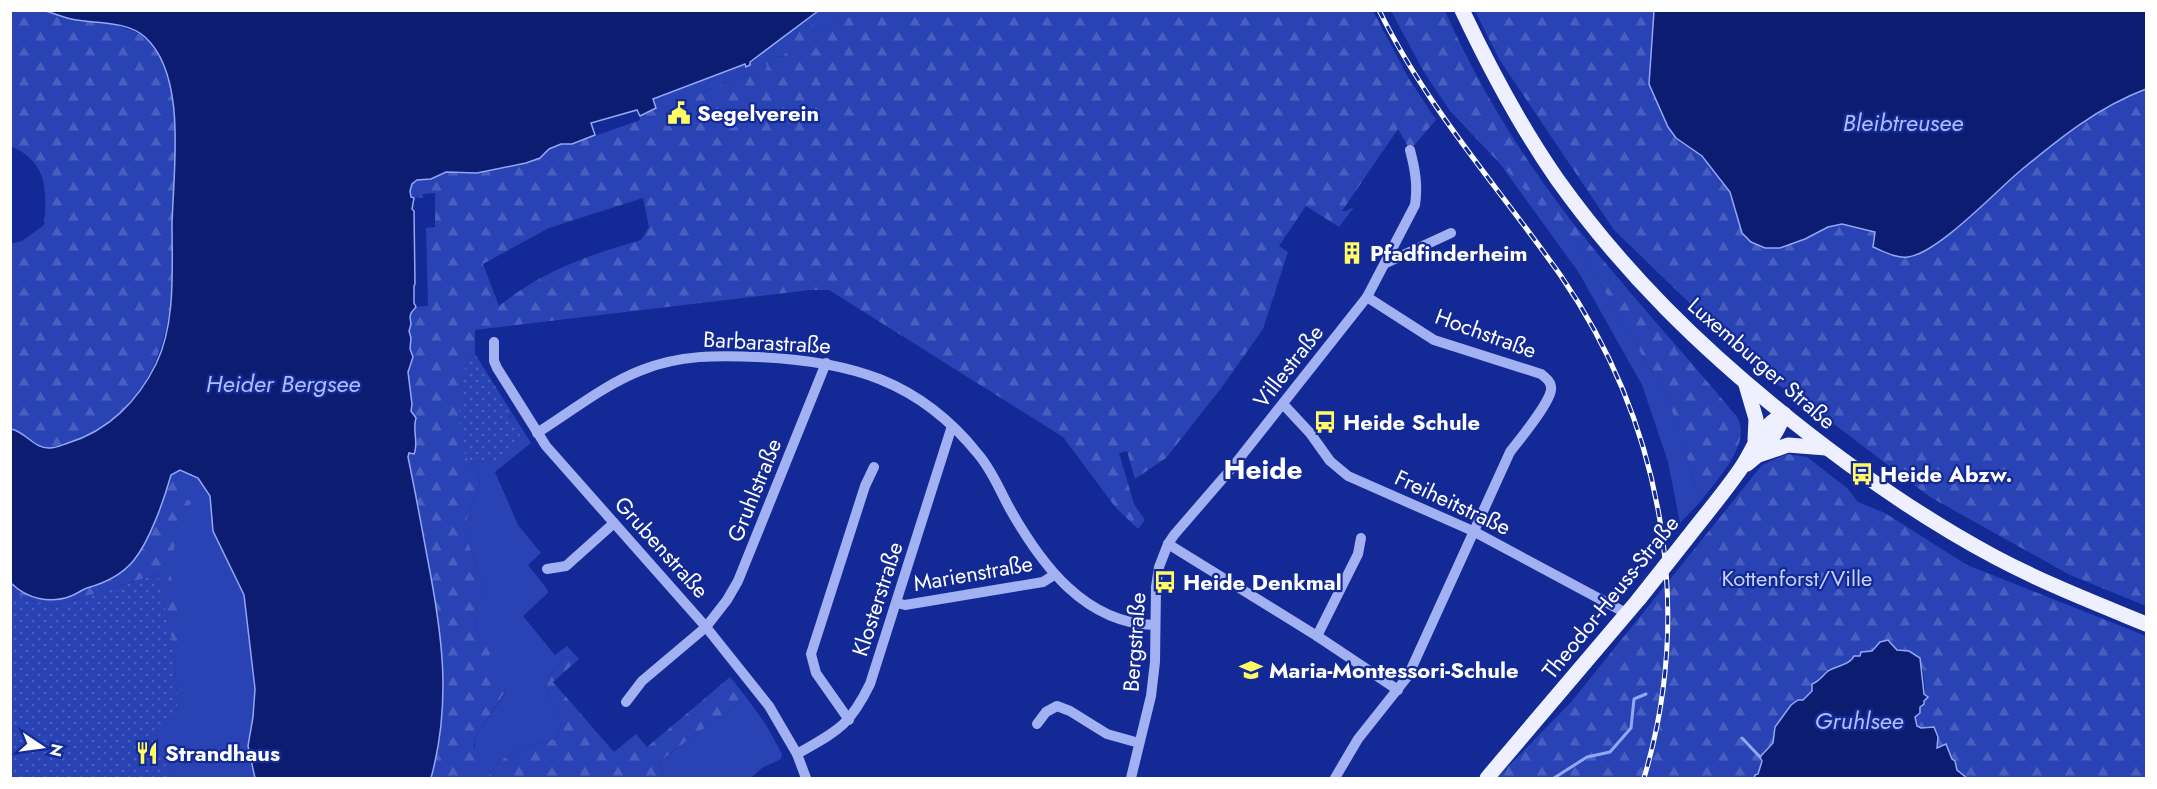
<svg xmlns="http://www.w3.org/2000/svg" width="2157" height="789" viewBox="0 0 2157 789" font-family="Jost,sans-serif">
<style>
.grass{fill:#2943b5}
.forest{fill:url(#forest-firs);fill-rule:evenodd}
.park{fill:url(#park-dots)}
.water{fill:#0c1c71;stroke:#94a7f6;stroke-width:1.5}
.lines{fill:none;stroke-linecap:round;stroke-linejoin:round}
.stream{stroke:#94a7f6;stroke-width:3}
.minor{stroke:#a2b1f2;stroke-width:10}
.major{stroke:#eef0ff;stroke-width:15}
.rail-casing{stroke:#fff;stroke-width:5}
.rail{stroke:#132995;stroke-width:3;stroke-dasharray:9;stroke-linecap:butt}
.major-bridge{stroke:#eef0ff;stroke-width:15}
.labels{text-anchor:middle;stroke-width:4.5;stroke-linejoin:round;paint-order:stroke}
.poi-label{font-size:22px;font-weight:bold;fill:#fff;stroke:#132995;text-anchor:start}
.street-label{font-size:22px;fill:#fff;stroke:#132995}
.park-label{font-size:22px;fill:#cad3fd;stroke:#132995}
.water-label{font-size:24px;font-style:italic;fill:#afbdf9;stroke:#132995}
.district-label{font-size:28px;font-weight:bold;fill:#fff;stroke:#132995}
</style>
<defs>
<pattern id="forest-firs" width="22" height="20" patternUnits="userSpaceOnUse" patternTransform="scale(1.5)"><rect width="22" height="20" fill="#2943b5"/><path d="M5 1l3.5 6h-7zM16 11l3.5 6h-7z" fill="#495fc0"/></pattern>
<pattern id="park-dots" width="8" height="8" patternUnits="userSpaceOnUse" patternTransform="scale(1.5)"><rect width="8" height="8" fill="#2943b5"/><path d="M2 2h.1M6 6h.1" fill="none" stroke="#495fc0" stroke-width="1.8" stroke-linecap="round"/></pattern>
</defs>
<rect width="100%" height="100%" fill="#132995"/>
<g class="grass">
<path d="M818,11h40l-10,7h-9l-14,10 -15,-4 -4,2 -2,-5z"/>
<path d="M783,37l8,12 -11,8 -9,-1 -6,16 -26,5 -74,31 -5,-11 85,-33 1,2z"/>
<path d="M1493,154l86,93 90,155 32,99 -21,22 -12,-61 -26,-77 -63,-112z"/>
<path d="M512,413l19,30 -36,29 23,53 23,28 -13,12 19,24 1,4 -25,23 32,39 12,-9 12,13 -13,-3 -23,26 19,40 -5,16c-25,9 -58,13 -69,40h-20l6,-10 1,-31 30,-44v-17l-17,-15 2,-9 -15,-17 1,-24 8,-27 -21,-55 17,-46 -3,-11 -8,-8 21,-6 4,4z"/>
<path d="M180,470l18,8 12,19 3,34 31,65 10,93 -1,28 -5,29 7,32h-82l-22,-41 27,-23 -4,-64 -16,-76z"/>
<path d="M746,697l19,26 17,31 -1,5 -19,9 -11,10h-88l-3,-17z"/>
</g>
<g class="forest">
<path d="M858,10l515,1 36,68 27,41 -26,30 -12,-21 -56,82h4l8,-4 -15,20 -33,-21 -27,40 9,6 -25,77 -41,58 -56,71 -31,21 -8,-28 -8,2 15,51 11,16 -7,9 -22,-21 -53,-71 -234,-147h-19l-335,40v24l-9,8 3,102 8,8 3,11 -17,46 21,55 -8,27 -1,23 12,7 3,11 -1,9 16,15 3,5 -3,11 -30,45 -1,11 3,6 -3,15 -6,9h-37c21,-76 11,-146 -4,-222 -6,-33 -12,-67 -19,-99l1,-4 7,-4 -3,-23 3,-8 -5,-7 1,-7 -4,-32 5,-15 -3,-8 1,-11 -2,-7 2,-7 -2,-7 2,-4 5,-6 12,-1 -2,-78 9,-1v-34l-12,1v4l-12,-1 -1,-6 2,-7 5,-4 14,-1 15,-7 31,1 49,-10 14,-5 9,-9 12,-5h11l68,-24v-4l16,-8 -3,-9 7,-3 5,12 74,-31 25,-5 3,-5 -2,-7 6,-4 10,1 9,-8 -7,-12 20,-16 3,5 4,-2 15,4 14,-10h9zM643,198l6,29 -8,13c-52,15 -99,31 -142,66l-16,-42 66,-36z"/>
<path d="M11,11c10,0 21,-1 31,0 20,0 92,15 105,28 41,44 27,130 25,185 0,18 2,36 1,54 -4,57 -18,109 -65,145 -15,11 -38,24 -57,25 -17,1 -25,-16 -40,-19l-1,-185 12,-3 22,-16c3,-36 4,-62 -33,-79z"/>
<path d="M1391,11h54c21,47 46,93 74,136 62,97 145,181 218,270 16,26 -21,63 -36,84l-32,-99 -90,-155 -129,-136 -26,-39z"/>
<path d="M1475,11h179l-5,73 19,43 8,11 26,18 28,36 12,41 63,6 23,-12 14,-3 110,7 68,-60 60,-48 37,-22 29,-12v517l-76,-31 -140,-78 -125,-95 -39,-25 -152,-147 -115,-171z"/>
<path d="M1787,454l20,3 40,31 11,14 27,11 82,52 179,71v142h-179l-10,-8 -8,-18 -12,-3 -1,-3 2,-9 -4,-10 -13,1 -4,-2 -2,-9 9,-16 1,-13 -2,-18 -14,-19 -34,-5 -3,5h-6l-14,10 -26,11 -14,19 -37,36 -2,16 -13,13 2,5 -4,13 -3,1 -1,3h-257l75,-77 190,-236z"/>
<path d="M180,470l4,18v9l7,5 -10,21 -12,44 17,78 -12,5 -16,-76 -106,33 -41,-14 -1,-10c17,16 40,21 61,13 6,-2 10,-6 16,-8 17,-4 36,-14 47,-28 17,-20 30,-60 37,-85z"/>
<path d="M566,656l13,3 -26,23 61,70 22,-18 11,13 83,-70 16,20 -86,64 3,17h-175c11,-27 44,-31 69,-40l5,-16 -19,-40z"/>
</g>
<g class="park">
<path d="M475,354l37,59 -3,4 11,17 -2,12 -24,17 -4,-5 -21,6c-16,-41 -9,-60 -3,-102z"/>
<path d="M158,574l16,76 4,64 -27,23 22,41h-162v-185l41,14z"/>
</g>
<g class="water">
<path d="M45,11h773l-68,51v3l-4,2 -1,-3 -92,35 3,9 -16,8 -3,-6 -46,13 4,12 -23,9h-11l-12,5 -9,9 -14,5 -49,10 -31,-1 -15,7 -14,1 -5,4 -2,7 1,6 3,1 -2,11 2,2 1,73 -1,2v17l2,4 -5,6 -1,4 1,7 -2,7 2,7 -1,11 3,8 -5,15 4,32 -1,7 5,7c-4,12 3,25 -2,36l-5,-1 -1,4c7,33 13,66 19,99 15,76 25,146 4,222h-176l-7,-32 5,-29 2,-28 -11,-94 -31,-64 -3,-35 -12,-18 -18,-8 -9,5c-7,25 -21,65 -37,85 -12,15 -29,23 -47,28 -6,2 -10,6 -16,8 -21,8 -44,3 -60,-13v-154c15,3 23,20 39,19 6,0 12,-3 18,-5 40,-12 70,-42 88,-79 20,-41 16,-95 16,-139 1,-53 16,-149 -27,-188 -19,-17 -51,-13 -74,-18 -9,-2 -18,-6 -26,-8z"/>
<path d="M1654,11h492v78c-48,18 -86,49 -126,82 -25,21 -82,82 -112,86 -11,2 -25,-6 -35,-10l2,-15 -33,-8 -14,3 -23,12 -25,9h-15l-14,-6 -9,-9 -12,-41 -28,-36 -26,-18 -8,-11 -19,-43z"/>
<path d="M1888,640l9,10 12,1 11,7 4,36 4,3 -4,4v3l-4,3v6l-5,4 2,9 4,2 13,-1 4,10 -1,11 9,-4 6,15 3,2 2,9 10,8h-213l1,-3 3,-1 4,-13 -2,-4 13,-14 2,-16 16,-22 7,-5h5l9,-9v-7c8,-3 10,-8 16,-13 8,-5 22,-6 26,-15h6l1,-4 11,-1 8,-9z"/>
</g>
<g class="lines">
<g class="stream">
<path d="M1742,738l18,19"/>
<path d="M1554,778l33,-21 23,-5 21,-24 3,-29 12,-5"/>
</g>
<g class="minor">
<path d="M1386,263l65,-30"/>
<path d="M494,342v19l3,7 49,78 160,181 63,79 28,48 9,24"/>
<path d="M1283,404l27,29 20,28 18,15 125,55 153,82"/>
<path d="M537,433c32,-20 70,-50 105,-63 37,-15 76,-15 116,-13 91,4 161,23 220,97 14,16 22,37 32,55 31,55 75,115 145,116"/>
<path d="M1168,544l149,92 81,54"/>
<path d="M547,569l19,-3 48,-43"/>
<path d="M897,603l8,2 138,-23 11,-7"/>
<path d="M1317,636l41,-82 3,-16"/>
<path d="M626,702l16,-21 64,-54 21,-27 11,-19 88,-218"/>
<path d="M849,720l-33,-47 -5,-19 54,-168 9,-19"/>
<path d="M1037,724l9,-12 11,-6 13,5 37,23 32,9"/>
<path d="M797,754c40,-23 52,-27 73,-70l82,-258"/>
<path d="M1131,778l20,-82 4,-34 1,-75 3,-20 9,-23 6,-9 57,-66 136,-172 48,-92c3,-20 0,-36 -5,-55"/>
<path d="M1335,778l23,-39 50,-63 102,-224c10,-13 39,-48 41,-62 1,-8 -5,-12 -10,-16l-107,-34 -67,-43"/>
</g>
<g class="major">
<path d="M1462,10c28,59 58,116 95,169 67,94 144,169 234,241 64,51 131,98 204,137 49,26 100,46 151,67"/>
<path d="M1746,385l10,34 -1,21"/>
<path d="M1759,455l29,-10 38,3"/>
<path d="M1747,464c17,-13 30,-30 37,-50"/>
<path d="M1688,537c17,-22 35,-43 51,-66 16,-22 18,-43 45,-57"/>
<path d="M1487,778l152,-179"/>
</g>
<g class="rail-casing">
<path id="rail" d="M1379,10c48,98 120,178 182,266 101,147 134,331 83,502"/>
</g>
<use href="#rail" class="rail"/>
<path class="major-bridge" d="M1639,599l49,-62"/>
</g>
<defs>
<g id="civic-bare" transform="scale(1.8)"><path d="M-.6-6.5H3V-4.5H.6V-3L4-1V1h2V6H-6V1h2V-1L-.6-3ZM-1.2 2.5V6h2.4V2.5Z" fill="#fffc64" stroke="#132995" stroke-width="2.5" paint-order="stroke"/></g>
<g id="building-bare" transform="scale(1.8)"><path d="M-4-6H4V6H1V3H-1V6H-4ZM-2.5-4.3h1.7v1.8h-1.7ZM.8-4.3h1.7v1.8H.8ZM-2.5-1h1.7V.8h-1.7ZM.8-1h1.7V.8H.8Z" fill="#fffc64" stroke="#132995" stroke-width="2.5" paint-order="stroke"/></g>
<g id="bus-bare" transform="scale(1.8)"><path d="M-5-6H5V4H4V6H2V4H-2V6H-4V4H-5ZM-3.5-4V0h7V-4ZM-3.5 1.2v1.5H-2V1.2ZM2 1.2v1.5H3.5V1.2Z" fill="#fffc64" stroke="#132995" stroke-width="2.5" paint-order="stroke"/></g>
<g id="school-bare" transform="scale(1.8)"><path d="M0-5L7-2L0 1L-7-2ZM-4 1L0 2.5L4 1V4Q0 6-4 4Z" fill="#fffc64" stroke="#132995" stroke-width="2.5" paint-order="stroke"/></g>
<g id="restaurant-bare" transform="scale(1.8)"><path d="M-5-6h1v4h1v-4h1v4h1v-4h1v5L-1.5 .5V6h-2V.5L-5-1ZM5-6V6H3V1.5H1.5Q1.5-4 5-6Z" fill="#fffc64" stroke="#132995" stroke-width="2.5" paint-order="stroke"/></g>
</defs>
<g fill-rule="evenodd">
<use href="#civic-bare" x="679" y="113"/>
<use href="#building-bare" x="1352" y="253"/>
<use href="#bus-bare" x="1325" y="422"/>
<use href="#bus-bare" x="1862" y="474"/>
<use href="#bus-bare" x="1165" y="582"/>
<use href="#school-bare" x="1251" y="670"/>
<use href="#restaurant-bare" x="147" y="753"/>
</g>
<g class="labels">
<g class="poi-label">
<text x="697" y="121">Segelverein</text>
<text x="1370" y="261">Pfadfinderheim</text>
<text x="1343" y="430">Heide Schule</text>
<text x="1880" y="482">Heide Abzw.</text>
<text x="1183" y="590">Heide Denkmal</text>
<text x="1269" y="678">Maria-Montessori-Schule</text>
<text x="165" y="761">Strandhaus</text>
</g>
<g class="street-label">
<text transform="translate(1486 333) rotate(20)" y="8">Hochstraße</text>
<text transform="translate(767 342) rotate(3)" y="8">Barbarastraße</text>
<text transform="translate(1762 363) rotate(41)" y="8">Luxemburger Straße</text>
<text transform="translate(1288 366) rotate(-52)" y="8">Villestraße</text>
<text transform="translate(754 490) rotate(-68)" y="8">Gruhlstraße</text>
<text transform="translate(1453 502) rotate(25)" y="8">Freiheitstraße</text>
<text transform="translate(662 547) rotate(48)" y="8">Grubenstraße</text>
<text transform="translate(973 573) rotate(-10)" y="8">Marienstraße</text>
<text transform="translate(1610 597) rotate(-51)" y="8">Theodor-Heuss-Straße</text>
<text transform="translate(877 599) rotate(-72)" y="8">Klosterstraße</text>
<text transform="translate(1134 642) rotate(-86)" y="8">Bergstraße</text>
</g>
<g class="park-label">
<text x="1797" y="586">Kottenforst/Ville</text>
</g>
<g class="water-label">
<text x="1903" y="131">Bleibtreusee</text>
<text x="283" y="392">Heider Bergsee</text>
<text x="1859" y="729">Gruhlsee</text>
</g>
<g class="district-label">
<text x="1263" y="479">Heide</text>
</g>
</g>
<rect width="2157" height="789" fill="none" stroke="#ffffff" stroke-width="24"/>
<g transform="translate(42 747) rotate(103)" stroke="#132995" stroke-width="4.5" paint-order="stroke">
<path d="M0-4.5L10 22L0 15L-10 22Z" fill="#ffffff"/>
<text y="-9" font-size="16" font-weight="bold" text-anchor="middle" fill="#ffffff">N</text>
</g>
</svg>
